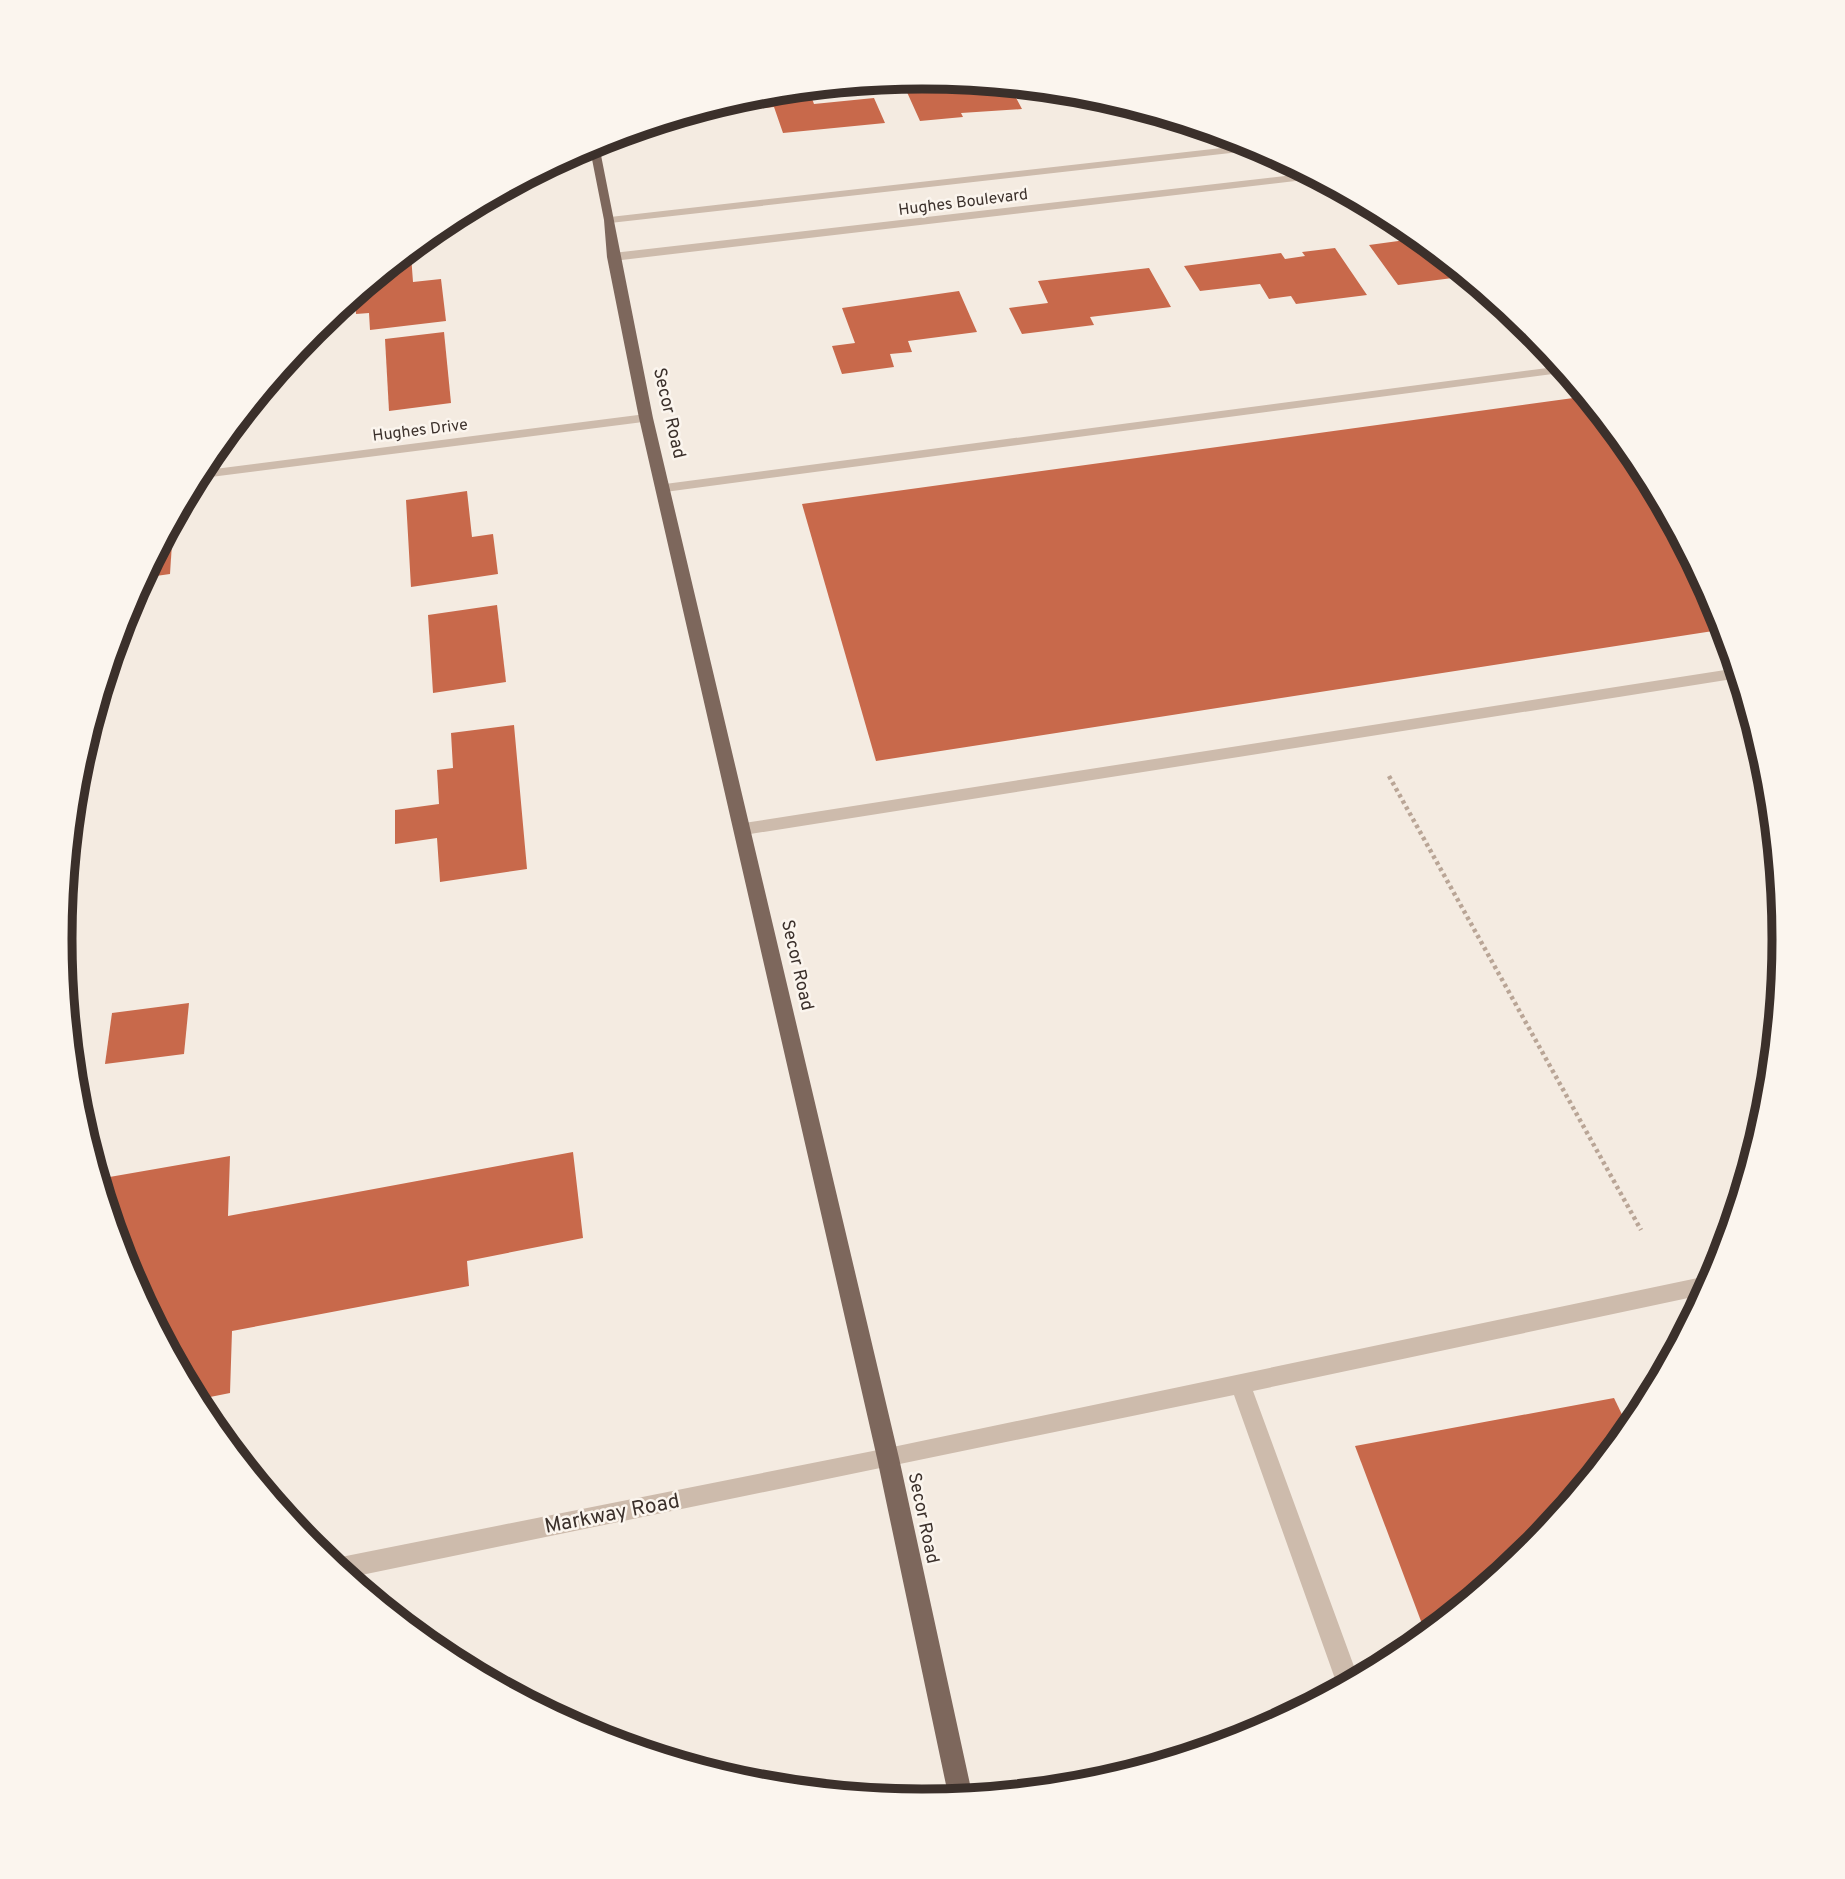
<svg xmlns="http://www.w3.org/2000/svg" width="1845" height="1879" viewBox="0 0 1845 1879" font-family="Overpass,sans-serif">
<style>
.building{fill:#c8694b}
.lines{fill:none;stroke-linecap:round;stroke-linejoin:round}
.path{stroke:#b9a596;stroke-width:4.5;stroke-dasharray:3.5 3.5;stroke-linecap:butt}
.minor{fill:#cdbbac;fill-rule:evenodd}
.major{fill:#7d675c;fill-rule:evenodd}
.labels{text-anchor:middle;stroke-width:5;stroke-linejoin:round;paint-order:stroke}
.far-street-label{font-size:16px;fill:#3b302b;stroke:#fbf5ee}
.street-label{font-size:18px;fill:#3b302b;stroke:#fbf5ee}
.near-street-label{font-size:21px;fill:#3b302b;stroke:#fbf5ee}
.rim{fill:none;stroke:#3b302b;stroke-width:9}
</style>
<rect width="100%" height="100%" fill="#f4ebe1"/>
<g class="building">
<path d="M972,81l79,8v1l-37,4 8,15 -61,4 2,4 -43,4 -14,-31z"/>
<path d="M808,88l6,16 60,-6 11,25 -102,10 -9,-26 -21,2 -5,-14z"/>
<path d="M1075,92l16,1 28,9 -36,3z"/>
<path d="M1413,239l6,7 11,-1 38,31 -70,9 -29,-40z"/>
<path d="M1335,248l32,47 -71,9 -5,-8 -22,3 -9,-15 -60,7 -16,-25 97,-13 4,6 20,-3 -3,-4z"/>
<path d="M411,255l2,27 28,-3 5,42 -76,9 -1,-17 -13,1 -1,-20 47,-38z"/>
<path d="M1149,268l22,39 -81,10 4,8 -72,9 -13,-26 39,-5 -10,-22z"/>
<path d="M959,291l18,41 -69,9 4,11 -22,2 4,13 -52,7 -10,-28 23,-3 -13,-35z"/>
<path d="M444,332l7,71 -62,8 -4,-72z"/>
<path d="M1588,396l52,64 80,150 6,19 -850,132 -74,-257z"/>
<path d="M467,491l5,46 21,-3 5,40 -87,13 -5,-87z"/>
<path d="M172,543l-2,31 -28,4 18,-33z"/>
<path d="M497,605l9,77 -73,11 -5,-78z"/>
<path d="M514,725l13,144 -87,13 -3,-44 -42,6v-34l44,-6 -2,-34 16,-2 -2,-35z"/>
<path d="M189,1003l-5,51 -79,10 7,-51z"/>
<path d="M573,1152l10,86 -116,23 2,25 -237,45 -2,62 -35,7 -70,-131 -27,-90 132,-23 -2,60z"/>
<path d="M1614,1398l16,33 -98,119 -105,87 -72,-191z"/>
</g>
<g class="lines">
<path class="path" d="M1389,776l252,454"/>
<g class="minor">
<path d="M1257,144l9,5 -656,74 -6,-3 6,-3z"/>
<path d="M1311,173l10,5 -708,83 -6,-4 6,-4z"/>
<path d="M1563,366l5,6 -903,120 -7,-4 7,-4z"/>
<path d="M646,414l7,4 -2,3 -456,58 4,-8z"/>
<path d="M1738,668l1,10 -995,157 -8,-6 8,-6z"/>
<path d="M1712,1275l4,2 -9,17 -454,97 106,289 -20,10 -105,-295 -887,183 -19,-16 8,-4 552,-110z"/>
</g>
<path class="major" d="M598,140l55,278 246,1040 74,340 -24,1 -72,-341 -238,-1040 -32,-161 -3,-37 -15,-76z"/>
</g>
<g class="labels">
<g class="far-street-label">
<text transform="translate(963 201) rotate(-7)" y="6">Hughes Boulevard</text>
<text transform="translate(420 429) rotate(-7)" y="6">Hughes Drive</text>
</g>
<g class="street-label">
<text transform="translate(670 413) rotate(77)" y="6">Secor Road</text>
<text transform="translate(798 965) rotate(77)" y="6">Secor Road</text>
<text transform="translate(924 1518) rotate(78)" y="6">Secor Road</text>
</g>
<g class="near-street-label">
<text transform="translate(612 1513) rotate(-11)" y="7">Markway Road</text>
</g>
</g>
<path d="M0 0H1845V1879H0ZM72 939a850 850 0 1 1 1700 0a850 850 0 1 1-1700 0Z" fill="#fbf5ee" fill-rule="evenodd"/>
<path class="rim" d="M72 939a850 850 0 1 1 1700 0a850 850 0 1 1-1700 0Z"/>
</svg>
